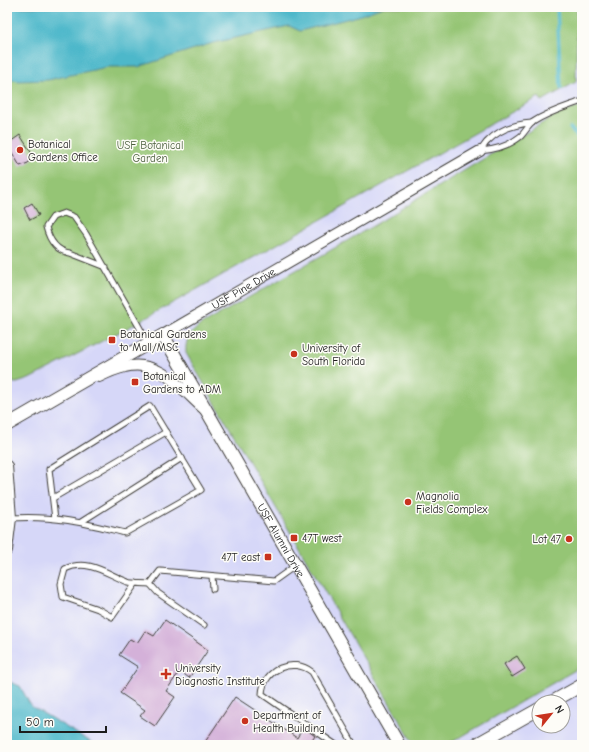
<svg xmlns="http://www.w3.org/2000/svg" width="589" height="752" viewBox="0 0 589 752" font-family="'Comic Neue',sans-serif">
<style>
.built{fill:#d6d7f8;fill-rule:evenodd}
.green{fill:#95c574;stroke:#587048}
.water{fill:#4db8ca;stroke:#346a73}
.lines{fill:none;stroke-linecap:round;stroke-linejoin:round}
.stream{stroke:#4db8ca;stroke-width:3.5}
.building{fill:#d4b1d9}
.service-casing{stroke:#3c3a36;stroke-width:7}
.minor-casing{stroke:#3c3a36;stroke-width:12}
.tertiary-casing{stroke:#3c3a36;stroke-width:14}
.service{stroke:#fff;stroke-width:5}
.minor{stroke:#fff;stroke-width:10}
.tertiary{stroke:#fff;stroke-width:12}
.poi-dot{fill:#c8321e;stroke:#fdfcf7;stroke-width:1.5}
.labels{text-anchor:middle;stroke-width:3;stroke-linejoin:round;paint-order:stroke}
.poi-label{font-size:11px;fill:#1c1c1c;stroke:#fdfcf7;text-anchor:start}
.park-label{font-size:11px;fill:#4c603f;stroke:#fdfcf7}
.street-label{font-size:11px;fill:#1c1c1c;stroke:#fdfcf7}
</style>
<rect width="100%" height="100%" fill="#fdfcf7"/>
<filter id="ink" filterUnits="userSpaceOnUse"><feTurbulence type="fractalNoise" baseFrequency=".025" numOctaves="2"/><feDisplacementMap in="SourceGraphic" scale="8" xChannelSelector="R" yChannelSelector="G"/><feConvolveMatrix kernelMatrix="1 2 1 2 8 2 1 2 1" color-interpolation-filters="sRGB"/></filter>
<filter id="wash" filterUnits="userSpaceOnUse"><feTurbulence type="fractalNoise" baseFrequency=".012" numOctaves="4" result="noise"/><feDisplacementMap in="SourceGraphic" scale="16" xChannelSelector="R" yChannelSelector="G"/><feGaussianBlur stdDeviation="0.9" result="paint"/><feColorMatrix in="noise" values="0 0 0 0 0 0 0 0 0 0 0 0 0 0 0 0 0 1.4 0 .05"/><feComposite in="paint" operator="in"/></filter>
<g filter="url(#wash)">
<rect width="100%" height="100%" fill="#f0e5ca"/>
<path class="built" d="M7,7h575v738h-575zM539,702h24v24h-24z"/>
<g class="green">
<path d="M7,7h570l-1,75 -34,19 -3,-4 -402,226 -108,56 -12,4 -10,-1z"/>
<path d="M582,106v560l-128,75 -10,4h-30l-228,-392c-1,-13 3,-18 13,-27l172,-99 188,-114z"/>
</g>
<g class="water">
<path d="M7,7h376l-25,9 -58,15 -11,-5 -76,17 -75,24h-31l-59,13 -30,1 -11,-2z"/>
<path d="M7,681l13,5 11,20 65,39h-89z"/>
</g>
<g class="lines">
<g class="stream">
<path d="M557,7l4,81"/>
<path d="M570,128l12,14"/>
</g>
</g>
<g id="blocks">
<g class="building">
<path d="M20,135l14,22 -6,6 -8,3 -13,-22z"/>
<path d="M32,203l7,12 -9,5 -6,-12z"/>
<path d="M165,620l43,30 -19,28 -9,-7 -14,20 9,6 -20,29 -15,-10 5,-6 -25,-17 18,-26 -19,-12 11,-16 7,4 8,-12 9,5z"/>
<path d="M517,656l8,13 -13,8 -8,-13z"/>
<path d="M235,697l62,41 6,-11 12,9 -6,9h-106z"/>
</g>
</g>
</g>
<g filter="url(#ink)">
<use href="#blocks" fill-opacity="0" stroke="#3c3a36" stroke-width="1"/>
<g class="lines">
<g class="service-casing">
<g id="service">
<path d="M480,151c15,-1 29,-5 41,-15 4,-4 7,-10 12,-14 15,-10 33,-15 49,-21"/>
<path d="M480,151c3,-3 5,-8 8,-10 12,-12 28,-17 44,-18"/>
<path d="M106,267l-36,-14c-14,-2 -21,-14 -24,-26l7,-10 11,-4 10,4 12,17 51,89 11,20"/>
<path d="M53,498l113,-66"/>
<path d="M11,518c40,-3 75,5 114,15l76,-43 -51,-84 -101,63 6,50"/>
<path d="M81,522l101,-64"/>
<path d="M212,576l1,13"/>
<path d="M136,583l-24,34 -14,-8 -35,-12 -2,-13 4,-15c23,-11 42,5 63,13 6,2 15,1 22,2l8,9 46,32"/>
<path d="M150,584l10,-13 114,10 21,-15"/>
<path d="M336,745l-74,-51c1,-25 31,-37 50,-22l42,73"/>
</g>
</g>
<g class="minor-casing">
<g id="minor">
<path id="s1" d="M163,335l317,-184"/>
<path d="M99,377c8,-4 17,-8 26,-10 34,-9 56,22 79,42"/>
<path d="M7,466l4,52 -4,32"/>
</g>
</g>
<g class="tertiary-casing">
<g id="tertiary">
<path id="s2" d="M7,425l156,-90 236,410"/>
<path d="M552,702l30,-17"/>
<path d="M475,745l64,-36"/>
</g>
</g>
<use href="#service" class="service"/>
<use href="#minor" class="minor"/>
<use href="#tertiary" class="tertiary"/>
</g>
</g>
<g class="poi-dot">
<circle cx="20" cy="150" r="4"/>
<rect x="108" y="336" width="8" height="8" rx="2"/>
<circle cx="294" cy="354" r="4"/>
<rect x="131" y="378" width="8" height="8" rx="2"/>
<circle cx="408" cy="502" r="4"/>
<rect x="290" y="534" width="8" height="8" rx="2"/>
<circle cx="569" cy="539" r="4"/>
<rect x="264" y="553" width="8" height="8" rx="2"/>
<path d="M164 668h4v4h4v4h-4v4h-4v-4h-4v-4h4z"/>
<circle cx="245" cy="721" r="4"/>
</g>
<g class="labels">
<g class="poi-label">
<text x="28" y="148">Botanical<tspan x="28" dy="13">Gardens Office</tspan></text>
<text x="120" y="338">Botanical Gardens<tspan x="120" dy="13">to Mall/MSC</tspan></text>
<text x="302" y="352">University of<tspan x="302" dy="13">South Florida</tspan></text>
<text x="143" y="380">Botanical<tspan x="143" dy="13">Gardens to ADM</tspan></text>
<text x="416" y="500">Magnolia<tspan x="416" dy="13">Fields Complex</tspan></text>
<text x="302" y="542">47T west</text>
<text x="561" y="543" text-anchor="end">Lot 47</text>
<text x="260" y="561" text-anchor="end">47T east</text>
<text x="175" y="672">University<tspan x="175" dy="13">Diagnostic Institute</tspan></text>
<text x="253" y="719">Department of<tspan x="253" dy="13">Health Building</tspan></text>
</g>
<g class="park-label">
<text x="150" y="149">USF Botanical<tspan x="150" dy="13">Garden</tspan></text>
</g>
<g class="street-label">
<text dy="4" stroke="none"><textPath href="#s1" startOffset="93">USF Pine Drive</textPath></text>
<text dy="4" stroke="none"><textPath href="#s2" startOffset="417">USF Alumni Drive</textPath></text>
</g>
</g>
<rect width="589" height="752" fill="none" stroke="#fdfcf7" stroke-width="24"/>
<g transform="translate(551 714) rotate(60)"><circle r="19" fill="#fdfcf7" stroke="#a3a29f"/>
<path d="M0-3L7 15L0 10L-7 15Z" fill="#c8321e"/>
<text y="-6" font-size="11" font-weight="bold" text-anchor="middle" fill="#1c1c1c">N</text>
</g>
<path d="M20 726v6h86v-6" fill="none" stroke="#1c1c1c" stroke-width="2"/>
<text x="26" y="726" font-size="12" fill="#1c1c1c" stroke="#fdfcf7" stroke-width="3" paint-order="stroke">50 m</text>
</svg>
